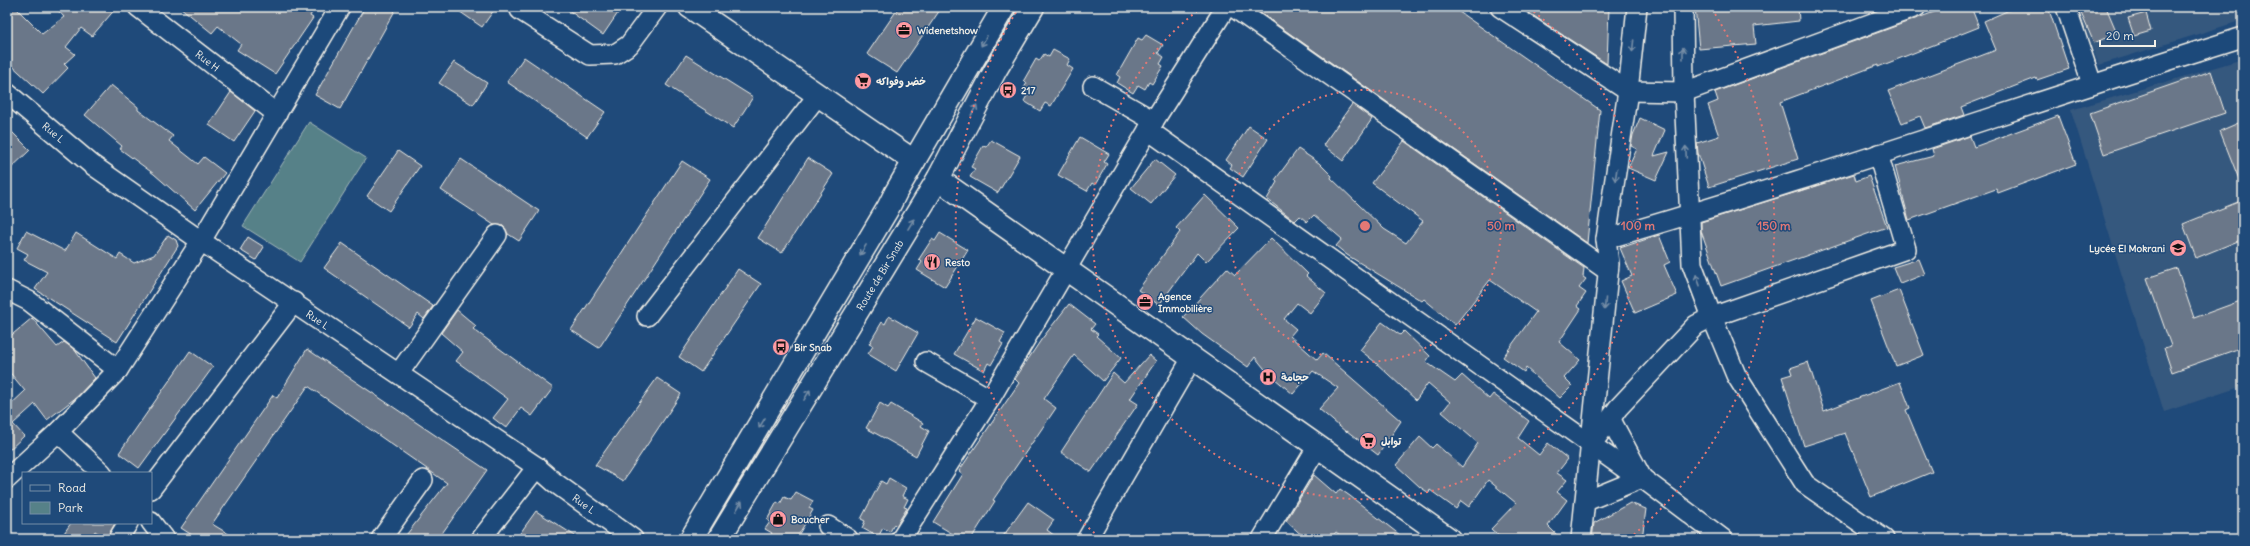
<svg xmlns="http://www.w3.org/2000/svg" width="2250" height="546" viewBox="0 0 2250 546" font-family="Delius,'Playpen Sans Arabic',sans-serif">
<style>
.built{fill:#36587e}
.green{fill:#568188;stroke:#a5b9b8}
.building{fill:#6b7789;stroke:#f4f1e8}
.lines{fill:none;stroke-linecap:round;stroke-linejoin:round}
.minor-casing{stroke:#f4f1e8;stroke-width:22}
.major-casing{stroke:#f4f1e8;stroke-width:25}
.minor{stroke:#1f4a7a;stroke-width:19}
.major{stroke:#1f4a7a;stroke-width:22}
.oneway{stroke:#748da6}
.ring{fill:none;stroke:#e27875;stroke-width:2;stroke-dasharray:2 4}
.labels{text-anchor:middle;stroke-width:3;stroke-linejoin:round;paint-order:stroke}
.poi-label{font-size:10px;font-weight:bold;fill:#f4f1e8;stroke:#1f4a7a;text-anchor:start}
.street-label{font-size:10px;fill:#f4f1e8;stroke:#1f4a7a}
.centre{fill:#e27875;stroke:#1f4a7a;stroke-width:2}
.ring-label{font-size:12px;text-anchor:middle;font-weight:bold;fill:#e27875;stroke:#1f4a7a;stroke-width:3;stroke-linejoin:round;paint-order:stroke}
</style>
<rect width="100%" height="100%" fill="#1f4a7a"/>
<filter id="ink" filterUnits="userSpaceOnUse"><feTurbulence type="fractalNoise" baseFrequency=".025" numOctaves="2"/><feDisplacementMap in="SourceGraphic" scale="8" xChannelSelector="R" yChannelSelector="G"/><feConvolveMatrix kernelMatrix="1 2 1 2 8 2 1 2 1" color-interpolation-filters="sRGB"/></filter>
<g filter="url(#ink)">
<g class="built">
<path d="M2077,7h166v13l-144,45z"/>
<path d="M2243,59v327l-79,26 -93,-302z"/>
</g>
<path class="green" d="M309,122l57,36 -66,104 -57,-36z"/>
<g class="building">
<path d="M7,7h8l27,27 22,-17 -9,-10h62l-25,29 -11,-8 -15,19 9,7 -11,10 4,4 -25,26 -36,-33z"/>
<path d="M180,7h135l-5,9 3,2 -38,56 -38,-24 4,-6 -23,-18 -6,7z"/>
<path d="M365,7h32l-57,102 -25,-14z"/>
<path d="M453,7h43l-14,20z"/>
<path d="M564,7h58l-19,28z"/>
<path d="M899,7h43l-45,66 -30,-19z"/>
<path d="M1252,7h200l148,103 -13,133z"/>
<path d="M1520,7h89l-2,57z"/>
<path d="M1695,7h103l1,14 -45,5 2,18 -57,5z"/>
<path d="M1948,7h23l8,20 -101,40v-2l-98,37 18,57 -89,28 -11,-34 -1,-10 22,-7 -11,-31 10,-4 -3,-9z"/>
<path d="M2016,7h32l21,62 -32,11 -1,-2 -75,29 3,8 -39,13 -5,-12 -18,7 -14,-32 108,-41 -12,-29z"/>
<path d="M2096,7h10l11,26 -23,10 -13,-30z"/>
<path d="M2146,13l5,18 -17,5 -6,-18z"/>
<path d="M1146,35l17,10 -5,8 6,4 -4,7 3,2 -11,18 -3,-2 -4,7 -7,-4 -5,8 -16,-10 3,-6 -3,-2 21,-37 4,2z"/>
<path d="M1053,50l17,9 -3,6 6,4 -22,37 -6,-3 -5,8 -16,-10 4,-7 -6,-3 5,-8 -3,-3 12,-21 3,2 5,-7 5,3z"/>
<path d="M686,55l67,42 -20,31 -67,-43z"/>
<path d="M524,57l81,55 -18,25 -80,-55z"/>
<path d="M454,62l33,21 -14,22 -34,-22z"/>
<path d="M2211,71l14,42 -121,41 -14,-41z"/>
<path d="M111,85l27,22v3l35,26 -4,5 29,23 6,-7 21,16 -30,37 -41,-36 -34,-25 2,-3 -37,-31z"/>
<path d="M231,92l24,19 -21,31 -25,-17z"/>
<path d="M1352,104l20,15 -29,42 -20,-16z"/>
<path d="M2058,116l18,48 -78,29 -2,-4 -87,31 -14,-54 39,-10 -2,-7 38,-13 4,11z"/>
<path d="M1640,118l25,12 -11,26 15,-4 -13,28 -28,-12 9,-19 -6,-3 2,-11z"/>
<path d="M2243,121v66h-1l-22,-56z"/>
<path d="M1249,126l19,13 -25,38 -13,-9 2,-3 -6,-5z"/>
<path d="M7,127l23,23 -23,22z"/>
<path d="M1080,137l29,17 -5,8 3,2 -12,21 -3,-2 -5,8 -29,-16z"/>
<path d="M991,140l29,16 -22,37 -28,-16 5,-8 -4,-2 12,-21 3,1z"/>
<path d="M1404,141l180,127 -1,9 3,2 -7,9 7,5 -9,13 4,3 -22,33 21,18 -16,18 8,8 -12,12 -34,-30 -2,4 -21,-15 33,-45 -46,-32 -35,45 -31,-26 -2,2 -75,-46 -11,-9 6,-7 -28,-24 -7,7 -7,-6 -5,5 -28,-22 10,-17 -2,-2 23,-31 21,14 13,13 -1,2 53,51 22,14 17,-22 -51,-38z"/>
<path d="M398,151l22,15 -31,45 -22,-15z"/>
<path d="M808,158l25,16 -51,79 -24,-15z"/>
<path d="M461,159l78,52 -20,30 -11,-7 -5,-8 -9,-1 -53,-35z"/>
<path d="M1155,159l20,16 -24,29 -20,-16z"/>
<path d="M682,161l28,18 -111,169 -28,-18z"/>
<path d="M1854,174l2,7 13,-5 18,51 -166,59 -20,-55v-9z"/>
<path d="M1205,195l34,33 -33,34 -9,-9 -38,52 -21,-15 42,-58 -4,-4z"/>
<path d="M2243,200v39l-47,19 -13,-34z"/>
<path d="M26,231l39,20 11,-18 41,26 3,-5 14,9 20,-8 14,-20 8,5 2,6 -61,96 -82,-53 12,-17 -23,-12 4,-6 -11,-6z"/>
<path d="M940,233l28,17 -23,37 -28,-17 5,-8 -3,-3 13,-20 3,2z"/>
<path d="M1659,235l11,27 -6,3 13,30 -42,18 -14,-32 11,-5 -12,-28z"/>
<path d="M248,237l16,10 -8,13 -16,-10z"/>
<path d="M1271,238l37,36 -2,2 20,17 -16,20 -13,-10 -13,16 12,10 -6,7 27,24 6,-7 78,68 -23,34 -31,-24 -1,1 -27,-23 19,-21 -25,-17 -20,23 -25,-21 -13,-16 -7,10 -46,-33 -19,-17 44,-49 8,7z"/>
<path d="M342,243l91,63 -9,13 -6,-5 -9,13 -85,-59z"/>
<path d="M1919,259l6,15 -25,10 -7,-17z"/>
<path d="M2177,268l17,50 49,-18v47l-71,25 -8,-24 7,-2 -24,-68z"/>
<path d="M738,269l23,15 -60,88 -22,-15z"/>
<path d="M1899,290l25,65 -28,11 -25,-65z"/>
<path d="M1069,304l26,20 -4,5 7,5 -2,2 25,22 -18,23 -29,-26 -30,44 12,9 -63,92 2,1 -24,38h-10l-28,-17 30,-48 -4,-3 60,-88 -4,-4 26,-39z"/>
<path d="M457,310l19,16 -3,3 80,59 -21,28 -11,-8 -15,20 -13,-10 15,-19 -52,-38 7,-9 -22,-19z"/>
<path d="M889,316l29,17 -22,38 -28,-17 5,-8 -4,-2 13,-22 3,2z"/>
<path d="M976,317l29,16 -5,9 3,2 -12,21 -3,-2 -4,8 -30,-17z"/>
<path d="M32,318l25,29 7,-5 10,7 21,29 -17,18 -31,24 -12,-16 -22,20 11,12 -17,16v-44l18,-17 -18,-22v-30z"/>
<path d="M1382,322l18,13 4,-4 26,25 -4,6 29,20 7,-7 27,24 4,-5 36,27 -11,17 21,17 9,-12 20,16 -11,14 10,7 -10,12 10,8 -19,26 13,13h-59l-11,-10 25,-26 -28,-23 -19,27 -8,-6 -5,8 -26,-19 -1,3 -9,-6 -24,-22 24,-28 12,11 4,-4 26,23 16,-24 -36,-31 8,-10 -22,-19 -12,17 -41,-38 -15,-12z"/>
<path d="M307,349l180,121 -49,69h-35l44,-56 -139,-97 -96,138 25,15h-39l-17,-11 92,-133 4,3z"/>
<path d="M190,351l23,16 -74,101 -20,-15z"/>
<path d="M1149,355l7,6 -26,38 8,5 -47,68 -30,-20 52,-79 11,10z"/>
<path d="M1808,362l16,49 76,-29 10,26 -4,2 26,62 -61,25 -26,-64 -41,13 -22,-69 10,-3 -2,-6z"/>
<path d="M657,378l24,16 -58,87 -28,-16z"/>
<path d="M880,403l8,5 3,-4 32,19 -2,3 8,5 -13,25 -50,-28z"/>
<path d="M1314,475l22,19 4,-5 10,7 55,43h-60l-9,-7 -6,7h-24l-20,-18z"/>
<path d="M889,478l17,10 -4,8 6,3 -4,8 3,1 -11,18 -2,-2 -4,8 -7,-4 -5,9 -16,-9 3,-7 -4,-2 20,-38 5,3z"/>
<path d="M796,492l17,9 -4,7 4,2 -17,29h-28l4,-6 -7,-4 5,-7 -3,-2 10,-18 3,2 4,-7 7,3z"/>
<path d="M1028,502l26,18 -7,10 12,9h-58z"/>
<path d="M1630,503l16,6 -4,30h-50l2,-16z"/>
<path d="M536,511l44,28h-64z"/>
<path d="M71,523h44l-8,16 -12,-8 -5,8h-30z"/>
</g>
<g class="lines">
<g class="minor-casing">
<g id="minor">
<path id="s1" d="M138,7l139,107"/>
<path d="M1233,7l375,264"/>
<path d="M1500,7l128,84 56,1 232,-85"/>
<path d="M1683,7l1,85 8,172 20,53 24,58 69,109 79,55"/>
<path d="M2066,7l26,77"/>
<path d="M520,10l70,45 25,-1 14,-9 28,-38"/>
<path d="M1093,86l61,35"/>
<path id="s2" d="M7,93l84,71 110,77 336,226 17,15 79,57"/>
<path d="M1148,130l486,345 8,3 81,61"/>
<path d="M1606,239c214,-62 424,-136 637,-202"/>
<path d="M7,290l22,11 89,69"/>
<path d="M647,316l171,-221"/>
<path d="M926,362l64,37"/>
<path d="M399,373l98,-138"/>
<path d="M58,432l44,41"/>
<path d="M1592,444l26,-36 78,-83 16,-8 194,-68 -28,-95"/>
<path d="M7,479l51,-47 60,-62 83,-129 139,-234"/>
<path d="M151,489l143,-187"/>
<path d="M1586,501l56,-23 -31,-58"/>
<path d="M151,522l13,17"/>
<path d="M828,526l20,13"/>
<path d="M118,539l10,-16"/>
<path d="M381,539l42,-59"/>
<path d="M481,539l56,-72"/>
<path d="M901,539l89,-140 158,-269 78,-123"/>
<path d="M1087,539l105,-181"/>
<path d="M1262,539l56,-93"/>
<path d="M1581,539l28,-275 -3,-25 22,-148 9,-84"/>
</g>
</g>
<g class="major-casing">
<g id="major">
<path d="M690,7l224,154"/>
<path d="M938,179l511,360"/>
<path d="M691,539l197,-331 8,-16 108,-185"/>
<path id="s3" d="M719,539l219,-360 57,-108 38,-64"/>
</g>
</g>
<use href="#minor" class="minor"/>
<use href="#major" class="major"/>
</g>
<defs><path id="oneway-shaft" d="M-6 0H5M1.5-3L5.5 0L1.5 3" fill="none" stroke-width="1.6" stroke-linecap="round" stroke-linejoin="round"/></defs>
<g class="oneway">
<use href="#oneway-shaft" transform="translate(984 41) rotate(120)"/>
<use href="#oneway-shaft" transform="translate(1633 46) rotate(96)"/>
<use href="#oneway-shaft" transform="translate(1683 53) rotate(-90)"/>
<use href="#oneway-shaft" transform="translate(974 110) rotate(-62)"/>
<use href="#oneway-shaft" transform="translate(1686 152) rotate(-93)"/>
<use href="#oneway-shaft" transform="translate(1616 175) rotate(98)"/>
<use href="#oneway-shaft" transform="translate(911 224) rotate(-59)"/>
<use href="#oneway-shaft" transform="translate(863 250) rotate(121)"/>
<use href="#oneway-shaft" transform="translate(1698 280) rotate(-110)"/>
<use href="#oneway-shaft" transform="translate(1605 304) rotate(95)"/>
<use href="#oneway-shaft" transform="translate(807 395) rotate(-59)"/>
<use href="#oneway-shaft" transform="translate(762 423) rotate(121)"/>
<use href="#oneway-shaft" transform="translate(739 506) rotate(-59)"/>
</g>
</g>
<g class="ring">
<circle cx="1365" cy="226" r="136"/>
<path d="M1529 8A273 273 0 1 1 1201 8"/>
<path d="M1099 537A409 409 0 0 1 1018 9M1712 9A409 409 0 0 1 1631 537"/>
</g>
<defs>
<g id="office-disc" transform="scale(0.9)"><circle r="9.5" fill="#ff9aa2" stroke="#1f4a7a"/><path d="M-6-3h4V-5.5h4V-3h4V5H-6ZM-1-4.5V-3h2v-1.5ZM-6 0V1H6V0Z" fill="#111"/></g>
<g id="supermarket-disc" transform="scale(0.9)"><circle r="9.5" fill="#ff9aa2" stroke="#1f4a7a"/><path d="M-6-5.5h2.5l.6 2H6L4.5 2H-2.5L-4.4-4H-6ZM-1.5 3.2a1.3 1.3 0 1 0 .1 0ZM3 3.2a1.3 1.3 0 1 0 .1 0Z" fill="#111"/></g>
<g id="bus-disc" transform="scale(0.9)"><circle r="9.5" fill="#ff9aa2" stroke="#1f4a7a"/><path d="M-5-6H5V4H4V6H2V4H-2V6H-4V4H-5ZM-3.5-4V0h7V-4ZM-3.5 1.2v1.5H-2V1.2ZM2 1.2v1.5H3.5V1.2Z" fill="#111"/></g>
<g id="school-disc" transform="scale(0.9)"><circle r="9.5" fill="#ff9aa2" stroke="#1f4a7a"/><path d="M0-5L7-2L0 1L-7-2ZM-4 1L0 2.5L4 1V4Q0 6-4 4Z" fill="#111"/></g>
<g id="restaurant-disc" transform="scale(0.9)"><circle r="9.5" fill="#ff9aa2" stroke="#1f4a7a"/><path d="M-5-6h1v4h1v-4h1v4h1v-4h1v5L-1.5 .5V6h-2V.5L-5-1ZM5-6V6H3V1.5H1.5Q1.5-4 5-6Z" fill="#111"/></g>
<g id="hospital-disc" transform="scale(0.9)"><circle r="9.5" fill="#ff9aa2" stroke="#1f4a7a"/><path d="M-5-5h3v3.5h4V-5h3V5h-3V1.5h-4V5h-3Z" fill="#111"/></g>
<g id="shop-disc" transform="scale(0.9)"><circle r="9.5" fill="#ff9aa2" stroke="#1f4a7a"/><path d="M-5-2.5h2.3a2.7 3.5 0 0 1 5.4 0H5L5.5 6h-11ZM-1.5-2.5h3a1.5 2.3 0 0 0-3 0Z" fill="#111"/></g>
</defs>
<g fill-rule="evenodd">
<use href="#office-disc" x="904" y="30"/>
<use href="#supermarket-disc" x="863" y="81"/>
<use href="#bus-disc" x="1008" y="90"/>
<use href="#school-disc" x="2178" y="248"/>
<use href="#restaurant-disc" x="932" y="262"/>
<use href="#office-disc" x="1145" y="302"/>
<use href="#bus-disc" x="781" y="347"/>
<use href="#hospital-disc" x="1268" y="377"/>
<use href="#supermarket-disc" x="1368" y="441"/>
<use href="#shop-disc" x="778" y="519"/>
</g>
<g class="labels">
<g class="poi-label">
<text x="917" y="34">Widenetshow</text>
<text x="876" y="85">خضر وفواكه</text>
<text x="1021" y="94">217</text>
<text x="2165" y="252" text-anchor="end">Lycée El Mokrani</text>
<text x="945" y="266">Resto</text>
<text x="1158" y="300">Agence<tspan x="1158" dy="12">Immobilière</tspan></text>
<text x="794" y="351">Bir Snab</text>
<text x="1281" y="381">حجامة</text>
<text x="1381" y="445">توابل</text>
<text x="791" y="523">Boucher</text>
</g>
<g class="street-label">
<text dy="4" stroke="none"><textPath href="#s1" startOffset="88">Rue H</textPath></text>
<text dy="4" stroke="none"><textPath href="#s2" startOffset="61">Rue L</textPath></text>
<text dy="4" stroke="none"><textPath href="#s3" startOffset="309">Route de Bir Snab</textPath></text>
<text dy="4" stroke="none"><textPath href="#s2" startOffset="385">Rue L</textPath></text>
<text dy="4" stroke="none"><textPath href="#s2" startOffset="709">Rue L</textPath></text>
</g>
</g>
<circle cx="1365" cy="226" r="6" class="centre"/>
<g class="ring-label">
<text x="1501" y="230">50 m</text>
<text x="1638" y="230">100 m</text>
<text x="1774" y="230">150 m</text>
</g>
<rect width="2250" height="546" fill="none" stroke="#1f4a7a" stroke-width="24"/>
<rect x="12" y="12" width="2226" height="522" fill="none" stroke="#f4f1e8" stroke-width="1.5" filter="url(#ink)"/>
<rect x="22" y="472" width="130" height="52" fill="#1f4a7a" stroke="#748da6"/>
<rect x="30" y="485" width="20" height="6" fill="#1f4a7a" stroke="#748da6"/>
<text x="58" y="492" font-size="12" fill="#f4f1e8">Road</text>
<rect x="30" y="502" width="20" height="12" fill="#568188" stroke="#748da6"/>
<text x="58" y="512" font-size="12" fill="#f4f1e8">Park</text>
<path d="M2100 40v6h55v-6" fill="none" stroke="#f4f1e8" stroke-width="2"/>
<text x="2106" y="40" font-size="12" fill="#f4f1e8" stroke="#1f4a7a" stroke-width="3" paint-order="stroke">20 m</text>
</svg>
